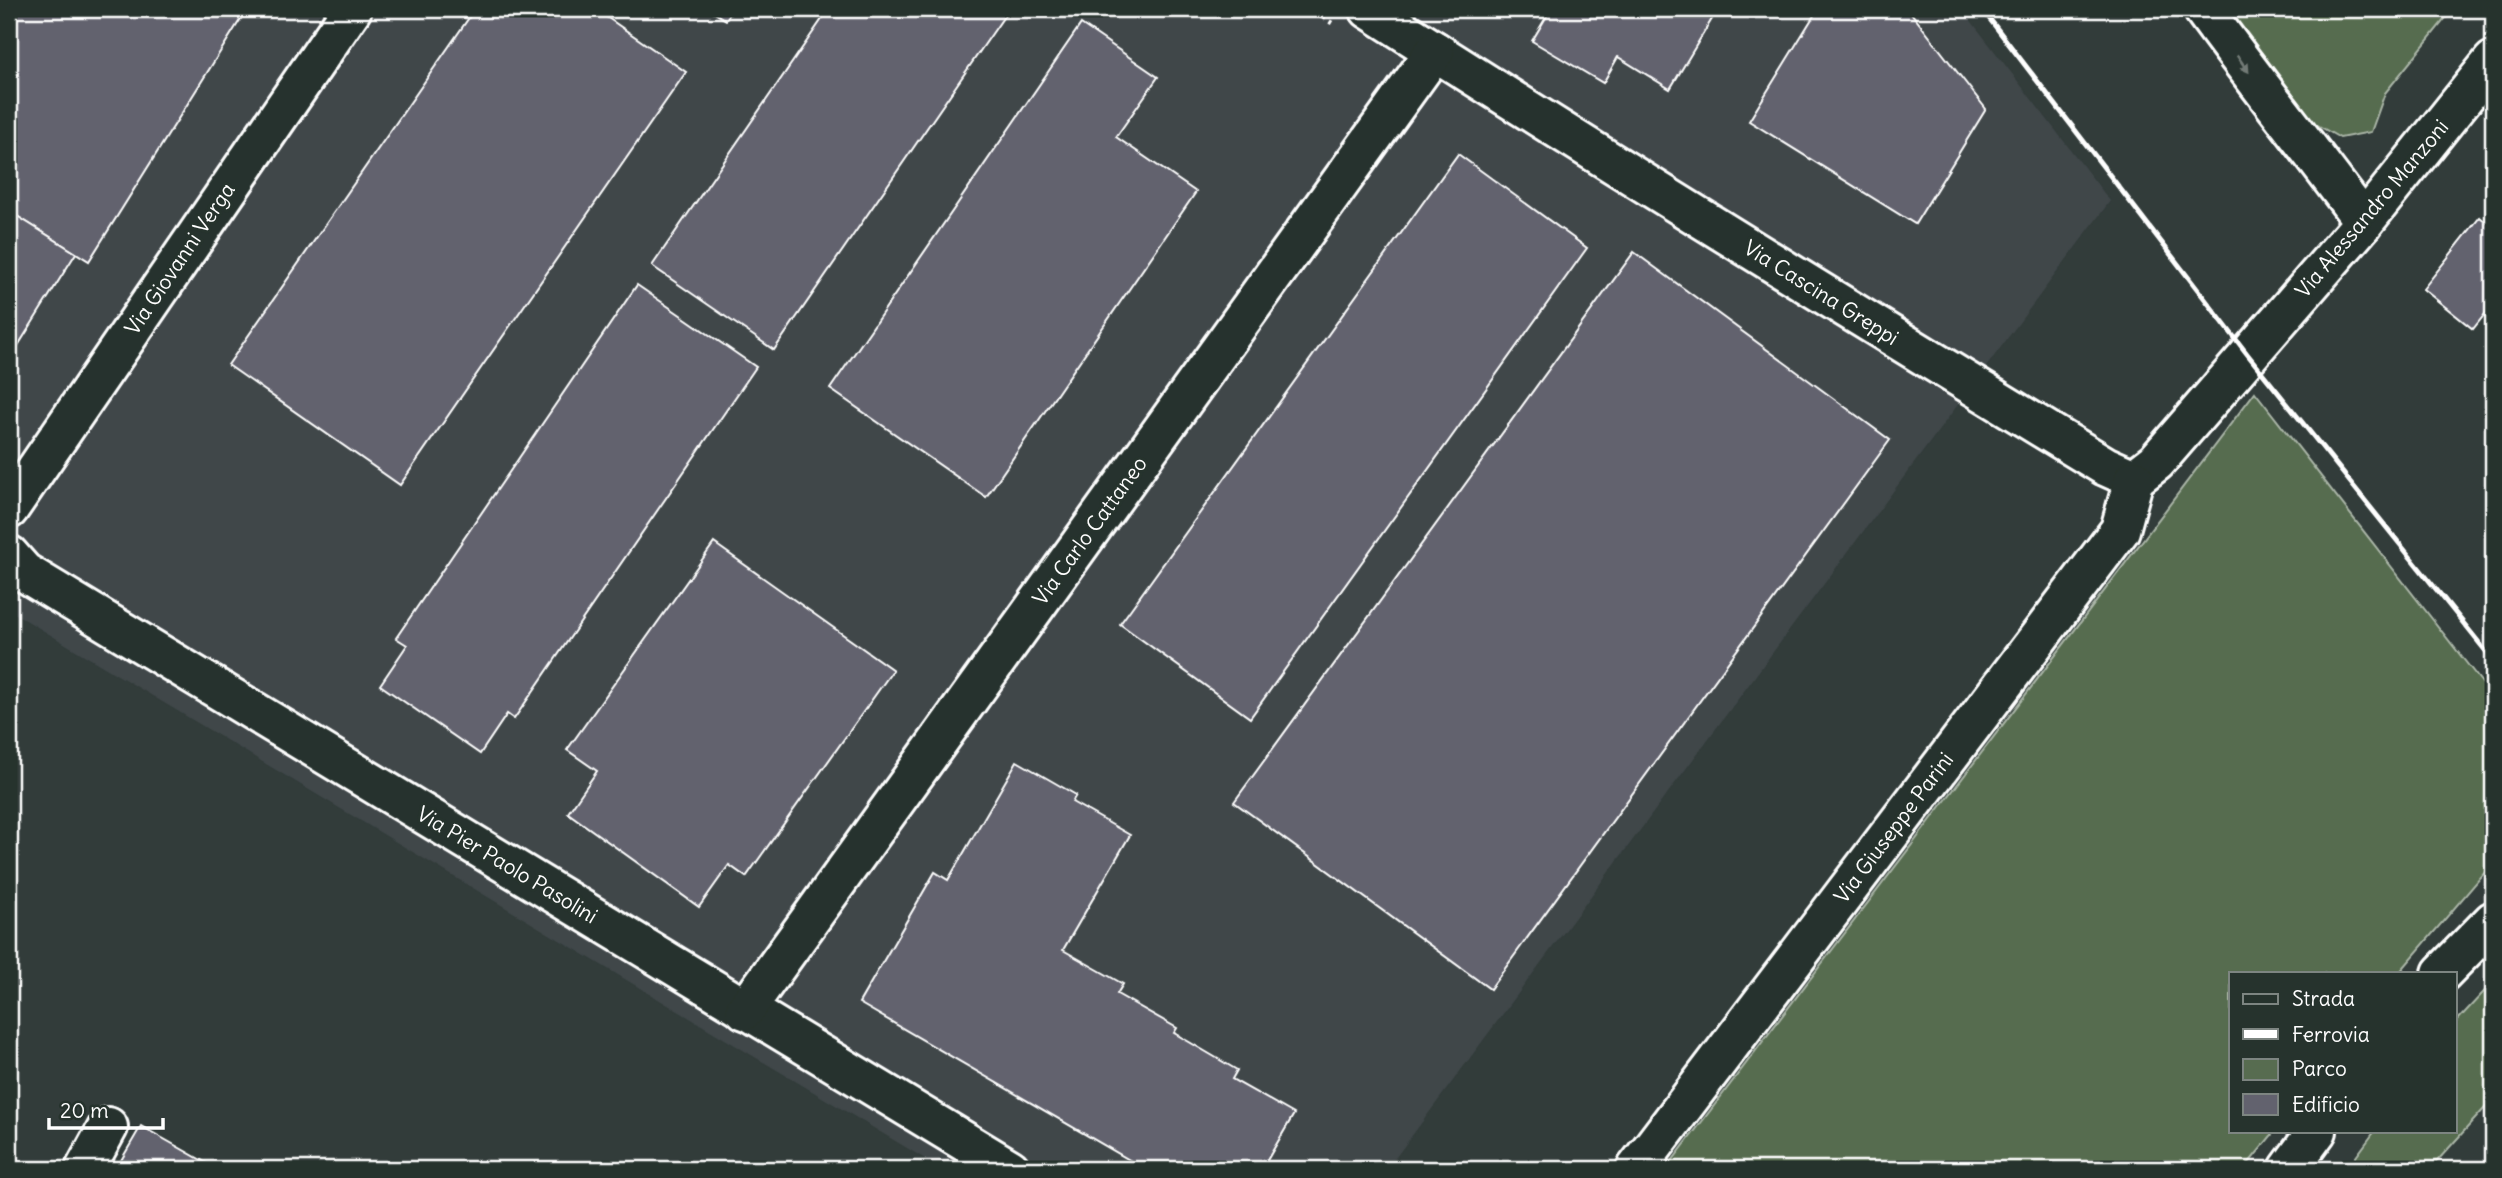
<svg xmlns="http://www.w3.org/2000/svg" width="2502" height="1178" viewBox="0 0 2502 1178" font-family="Delius,sans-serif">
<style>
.built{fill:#40474a}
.green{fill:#576c50;stroke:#abb6a8;stroke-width:2}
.building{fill:#62626e;stroke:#fff;stroke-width:2}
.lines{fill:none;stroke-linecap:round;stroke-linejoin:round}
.minor-casing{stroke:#fff;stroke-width:44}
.major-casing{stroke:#fff;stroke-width:44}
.path{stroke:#fff;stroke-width:4.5;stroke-dasharray:7 5;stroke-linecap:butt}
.minor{stroke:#26332d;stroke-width:38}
.major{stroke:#26332d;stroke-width:38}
.rail{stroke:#fff;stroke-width:5}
.oneway{fill:#727a76}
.labels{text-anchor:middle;stroke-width:6;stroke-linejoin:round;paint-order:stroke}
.street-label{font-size:21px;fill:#fff;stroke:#26332d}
</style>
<rect width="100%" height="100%" fill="#323c3a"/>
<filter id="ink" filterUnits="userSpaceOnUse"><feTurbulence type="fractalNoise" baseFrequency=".0143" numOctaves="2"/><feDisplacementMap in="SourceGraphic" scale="14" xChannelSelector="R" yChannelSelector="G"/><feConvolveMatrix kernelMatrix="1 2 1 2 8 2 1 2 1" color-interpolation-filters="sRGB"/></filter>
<g filter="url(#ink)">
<path class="built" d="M9,9h1953l148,192 -723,968h-445l-933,-559z"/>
<g class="green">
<path d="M2226,9h227l-68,84 -14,39 -31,6 -26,-15z"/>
<path d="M2255,392l238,305v166l-94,110h-168v158h44l-31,38h-578z"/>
<path d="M2493,982v117l-63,70h-83l28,-38h80v-108z"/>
</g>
<g class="building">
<path d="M9,9h238l-158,252 -80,-50z"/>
<path d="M475,9h120l91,63 -286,413 -172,-120z"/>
<path d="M708,9h25l-7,11z"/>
<path d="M829,9h180l-235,341 -122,-84z"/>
<path d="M1551,9h167l-48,80 -52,-32 -15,26 -71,-42z"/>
<path d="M1818,9h90l78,100 -71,115 -166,-103z"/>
<path d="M1081,24l77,53 -42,60 80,55 -210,305 -156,-108z"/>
<path d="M1458,154l129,94 -337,470 -130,-94z"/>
<path d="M9,211l67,42 -67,107z"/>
<path d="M2480,217l13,11v76l-20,25 -50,-40z"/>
<path d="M1634,252l256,188 -400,549 -256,-187z"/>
<path d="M637,285l119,82 -242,352 -7,-5 -27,40 -100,-69 27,-40 -11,-7z"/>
<path d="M714,543l179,127 -147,207 -17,-12 -30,42 -131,-94 29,-42 -30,-21z"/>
<path d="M1017,761l59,34 -4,7 58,33 -67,115 60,34 -6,10 60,34 -3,5 63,37 -5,9 62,35 -32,55h-117l-286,-166 76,-131 13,8z"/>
<path d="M141,1126l76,43h-101z"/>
</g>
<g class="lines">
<g class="minor-casing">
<g id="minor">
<path d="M1369,9c243,156 489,307 736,457l29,13 22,-17 208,-240 129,-161"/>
<path d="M2203,9c52,72 108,141 161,213"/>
<path d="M9,509l343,-500"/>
<path d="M9,555l15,17 986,597"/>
<path d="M745,1010l690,-959"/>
<path d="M85,1169l23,-42"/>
<path d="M1636,1169l484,-639 14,-51"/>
</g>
</g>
<g class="major-casing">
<g id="major">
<path d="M2442,973l51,-52"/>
<path d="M2289,1169l28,-38"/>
</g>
</g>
<path class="path" d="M1309,9l23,14"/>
<use href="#minor" class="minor"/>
<use href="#major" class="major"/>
<path class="rail" d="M1982,9l266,346 245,305"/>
</g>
<defs><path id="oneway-solid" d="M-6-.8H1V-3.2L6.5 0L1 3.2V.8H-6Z" transform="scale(1.75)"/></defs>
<use class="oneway" href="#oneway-solid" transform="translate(2243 64) rotate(55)"/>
</g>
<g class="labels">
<g class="street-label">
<text transform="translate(2372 209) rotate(-50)" y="7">Via Alessandro Manzoni</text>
<text transform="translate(180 259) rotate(-56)" y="7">Via Giovanni Verga</text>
<text transform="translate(1821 293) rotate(32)" y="7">Via Cascina Greppi</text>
<text transform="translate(1090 531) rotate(-54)" y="7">Via Carlo Cattaneo</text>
<text transform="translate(1894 828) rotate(-53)" y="7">Via Giuseppe Parini</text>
<text transform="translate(507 865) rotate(31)" y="7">Via Pier Paolo Pasolini</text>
</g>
</g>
<rect width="2502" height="1178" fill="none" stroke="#26332d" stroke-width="35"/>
<rect x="18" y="18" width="2467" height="1143" fill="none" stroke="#fff" stroke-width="2.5" filter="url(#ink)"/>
<rect x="2229" y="972" width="228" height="161" fill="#26332d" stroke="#7d8581" stroke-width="2"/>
<rect x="2243" y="994" width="35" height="10" fill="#26332d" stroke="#7d8581" stroke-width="2"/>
<text x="2292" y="1006" font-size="21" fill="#ffffff">Strada</text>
<rect x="2243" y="1029" width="35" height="10" fill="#ffffff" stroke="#7d8581" stroke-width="2"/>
<text x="2292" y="1042" font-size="21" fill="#ffffff">Ferrovia</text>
<rect x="2243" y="1059" width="35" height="21" fill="#576c50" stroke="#7d8581" stroke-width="2"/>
<text x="2292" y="1076" font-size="21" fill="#ffffff">Parco</text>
<rect x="2243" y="1094" width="35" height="21" fill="#62626e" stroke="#7d8581" stroke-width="2"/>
<text x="2292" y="1112" font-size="21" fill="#ffffff">Edificio</text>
<path d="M49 1118v10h114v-10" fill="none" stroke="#ffffff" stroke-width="3.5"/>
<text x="60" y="1118" font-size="21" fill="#ffffff" stroke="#26332d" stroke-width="5" paint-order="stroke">20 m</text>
</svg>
